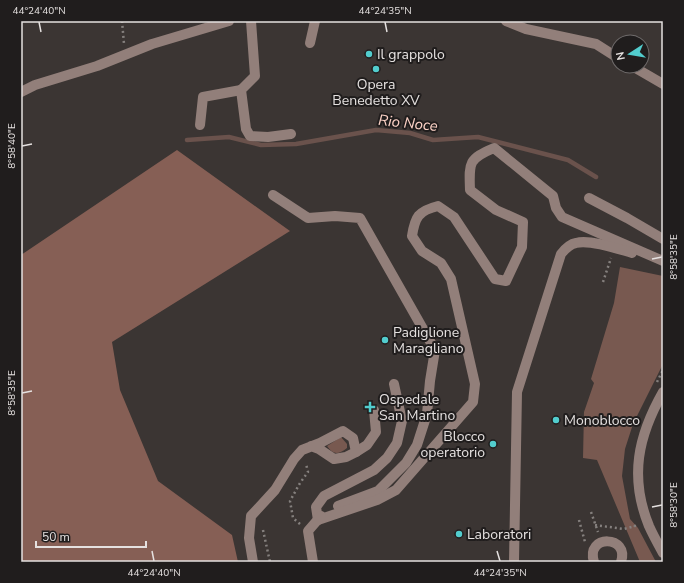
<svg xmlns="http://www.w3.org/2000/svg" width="684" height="583" viewBox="0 0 684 583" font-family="'Nunito Sans',sans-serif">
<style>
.green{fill:#785950}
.forest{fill:#865f55}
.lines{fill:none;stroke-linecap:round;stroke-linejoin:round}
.stream{stroke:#6a524c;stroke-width:4.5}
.path{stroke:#85807e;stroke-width:2.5;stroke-dasharray:2 3;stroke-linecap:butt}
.minor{stroke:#927f7a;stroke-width:10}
.ticks{fill:none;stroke:#e5e1e0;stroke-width:1.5}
.poi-dot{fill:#52cdce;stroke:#201d1d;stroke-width:1.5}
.labels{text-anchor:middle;stroke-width:4;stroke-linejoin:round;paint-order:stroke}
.poi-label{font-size:14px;fill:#e5e1e0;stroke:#201d1d;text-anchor:start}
.water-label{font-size:15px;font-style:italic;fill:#fcd2c6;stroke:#201d1d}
.neatline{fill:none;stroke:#e5e1e0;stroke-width:1.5}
.ticks-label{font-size:10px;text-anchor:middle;fill:#e5e1e0}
</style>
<rect width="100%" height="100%" fill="#3b3533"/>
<g class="green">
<path d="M620,267l43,9v88l-30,60 -8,25 -3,27 8,43 8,9 18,34h-16l-43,-102 -14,-2 1,-46 10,-29 -3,-4 23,-76z"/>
<path d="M341,437l6,7v4c-9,7 -14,7 -20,-2z"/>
</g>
<path class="forest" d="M177,150l113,81 -178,111 8,48 38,91 74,54 6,27h-217v-307z"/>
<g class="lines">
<path class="stream" d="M187,140l42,-3 32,8 35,-1 80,-14 34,3 23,7 45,-3 90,23 28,17"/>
<g class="path">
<path d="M122,21l2,23"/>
<path d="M603,282l8,-24"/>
<path d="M657,382l6,-12"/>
<path d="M591,512l7,20"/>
<path d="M579,520l6,22"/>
<path d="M300,524l-7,-6 -3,-17 10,-18 8,-11 -2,-8"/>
<path d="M595,525l29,4 11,-3 -1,-1"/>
<path d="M263,530l7,32"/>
</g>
<g class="minor">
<path d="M251,21l4,55 -14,14 5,39 4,7 18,1 23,-3"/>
<path d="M506,21l20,8 70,15 22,14"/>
<path d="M310,43l5,-22"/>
<path d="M632,66l31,18"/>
<path d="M21,92l14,-7 62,-19 55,-22 77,-23"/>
<path d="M200,125l3,-28 38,-7"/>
<path d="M273,195l35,23 27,-2 25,2 75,132 -5,31 -3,33 -10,31 -11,18 -28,28 -40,15"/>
<path d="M589,198l38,20 36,21"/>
<path d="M663,392c-25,44 -34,85 -14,134 4,9 9,18 14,27"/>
<path d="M356,452l11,-7 9,-13 -2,-22"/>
<path d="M318,520l59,-20 19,-10 77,-88 2,-18 -24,-105 -10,-16 -19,-12 -10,-15c3,-19 6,-25 26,-30l16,11 41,62 11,2 16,-34 1,-25 -27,-12 -26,-20c-1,-27 -2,-31 24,-42l59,48 3,12 6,9 101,44"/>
<path d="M318,520l-2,-13 8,-11 50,-26 13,-12 10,-15 5,-22 -8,-37"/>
<path d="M253,562l-4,-24 2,-22 24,-26 19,-31 8,-9 18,-7 23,-12 10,7 3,14 -10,5 -12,2 -15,-10 -8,-3"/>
<path d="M313,562l-5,-31 13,-15"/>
<path d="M514,562l3,-170 44,-138c4,-5 9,-10 15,-11 14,-4 42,6 56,10"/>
<path d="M594,562c-9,-28 36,-27 27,0"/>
</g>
</g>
<path class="ticks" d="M39,22l2,10M385,22l2,10M22,146l10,-2M652,259l10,-2M22,393l10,-2M652,507l10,-2M152,551l2,10M497,551l3,10"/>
<g class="poi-dot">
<circle cx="369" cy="54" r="4"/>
<circle cx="376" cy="69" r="4"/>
<circle cx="385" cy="340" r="4"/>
<path d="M368 401h4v4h4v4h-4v4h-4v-4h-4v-4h4z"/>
<circle cx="556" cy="420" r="4"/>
<circle cx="493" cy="444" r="4"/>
<circle cx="459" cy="534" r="4"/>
</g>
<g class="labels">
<g class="poi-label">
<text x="377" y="59">Il grappolo</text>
<text x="376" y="89" text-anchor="middle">Opera<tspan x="376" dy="16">Benedetto XV</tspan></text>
<text x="393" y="337">Padiglione<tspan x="393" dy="16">Maragliano</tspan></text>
<text x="379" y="404">Ospedale<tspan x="379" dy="16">San Martino</tspan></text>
<text x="564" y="425">Monoblocco</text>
<text x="485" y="441" text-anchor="end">Blocco<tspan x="485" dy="16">operatorio</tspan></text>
<text x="467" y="539">Laboratori</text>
</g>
<g class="water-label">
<text transform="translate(408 123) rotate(6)" y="5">Rio Noce</text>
</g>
</g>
<rect width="684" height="583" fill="none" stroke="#201d1d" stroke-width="44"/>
<g transform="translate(630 54) rotate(258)"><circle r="19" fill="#201d1d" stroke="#6f6b6b"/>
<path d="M0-3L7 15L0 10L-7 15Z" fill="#52cdce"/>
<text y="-6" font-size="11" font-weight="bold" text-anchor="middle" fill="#e5e1e0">N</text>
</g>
<path d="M36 541v6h110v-6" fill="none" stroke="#e5e1e0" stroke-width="2"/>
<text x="42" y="541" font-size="12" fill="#e5e1e0" stroke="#201d1d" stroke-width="3" paint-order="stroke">50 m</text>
<rect x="22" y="22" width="640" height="539" class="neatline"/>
<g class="ticks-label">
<text x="39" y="14">44°24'40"N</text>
<text x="385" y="14">44°24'35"N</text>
<text transform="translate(11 146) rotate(-90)" y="4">8°58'40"E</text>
<text transform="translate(673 257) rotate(-90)" y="4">8°58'35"E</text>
<text transform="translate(11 393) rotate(-90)" y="4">8°58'35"E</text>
<text transform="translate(673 505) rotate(-90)" y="4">8°58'30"E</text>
<text x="154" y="576">44°24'40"N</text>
<text x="500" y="576">44°24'35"N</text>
</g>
</svg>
